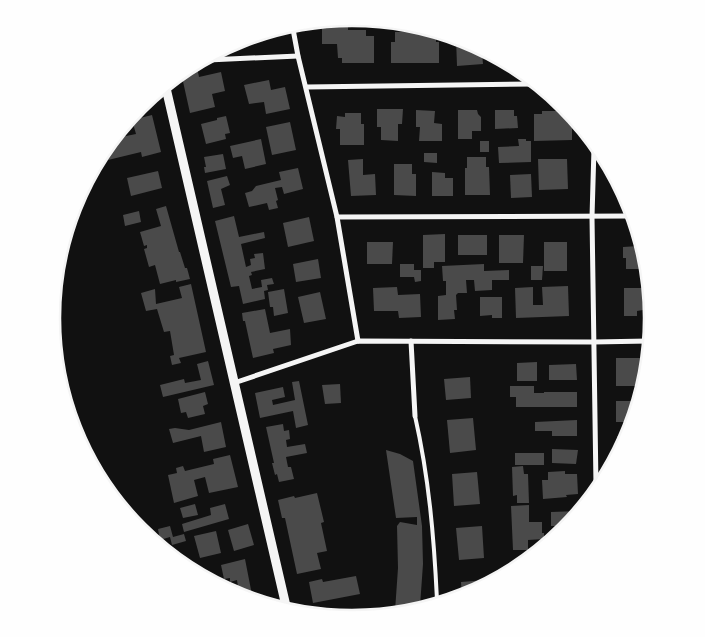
<svg xmlns="http://www.w3.org/2000/svg" width="705" height="637" viewBox="0 0 705 637" font-family="Cabin,sans-serif">
<style>
.building{fill:#4a4a4a}
.lines{fill:none;stroke-linecap:round;stroke-linejoin:round}
.service{stroke:#f5f5f5;stroke-width:4}
.minor{stroke:#f5f5f5;stroke-width:5}
.tertiary{stroke:#f5f5f5;stroke-width:9}
.rim{fill:none;stroke:#f5f5f5;stroke-width:2.5}
</style>
<rect width="100%" height="100%" fill="#111"/>
<g class="building">
<path d="M322,26h26v4h18v6h8v27h-32v-5h-4l-1,-14h-15z"/>
<path d="M422,31l14,3v8h3v21h-48v-21h4v-10z"/>
<path d="M456,38l12,3 10,7 1,5h3l1,11 -26,2z"/>
<path d="M197,67l2,10 22,-5 4,19 -13,3 3,13 -25,6 -8,-36z"/>
<path d="M269,80l2,10 14,-3 5,22 -24,5 -2,-12 -15,2 -5,-19z"/>
<path d="M377,109h26l-1,15h-4v17l-17,-1v-13h-4z"/>
<path d="M416,110l19,1 -1,12 8,1v17h-23l1,-14h-4z"/>
<path d="M458,110h19l1,4 3,3v14h-9v8h-14z"/>
<path d="M495,110h19v6h3l1,12 -23,1z"/>
<path d="M542,111h27l3,4v25l-38,1v-27h8z"/>
<path d="M345,113h16v11h3v21h-24v-16h-4l1,-13 8,1z"/>
<path d="M152,115l9,37 -19,5 -1,-5 -33,8 -1,-5 13,-20 1,2 15,-3 -4,-14z"/>
<path d="M226,116l4,17 -5,1 1,5 -20,5 -5,-20 16,-4v-2z"/>
<path d="M290,122l6,28 -24,5 -6,-28z"/>
<path d="M261,139l5,25 -21,5 -3,-13 -9,2 -3,-12z"/>
<path d="M518,139h8v2h5v21l-32,1 -1,-16 21,-1z"/>
<rect x="480" y="141" width="9" height="11"/>
<path d="M424,153h13v10l-13,-1z"/>
<path d="M223,154l3,15 -21,4 -1,-6h2l-2,-10z"/>
<path d="M467,157h19v10h3l1,28h-25v-27h2z"/>
<path d="M363,159v16l12,-1 1,21 -25,1 -3,-36z"/>
<path d="M538,159h29l1,30 -29,1z"/>
<path d="M394,164h18v10h4v22l-22,-1z"/>
<path d="M298,168l5,21 -19,5 -2,-7 -7,1 3,12 -2,1 2,7 -9,2 -2,-7 -18,4 -4,-14 7,-2 4,-5 25,-6 -2,-8z"/>
<path d="M158,171l4,17 -31,8 -4,-18z"/>
<path d="M432,172l13,1v5h8v18h-21z"/>
<path d="M531,174l1,23 -21,1 -1,-23z"/>
<path d="M227,176l3,9 -9,4 4,16 -12,3 -6,-27z"/>
<path d="M166,206l13,46h1l5,16h2l3,11 -14,3v-2l-16,4 -5,-19 -6,2 -5,-18 3,-1v-3l-3,1 -4,-14 21,-6 -5,-17z"/>
<path d="M139,211l2,11 -16,4 -2,-11z"/>
<path d="M234,216l5,21 25,-5 1,6 -24,6 5,23 5,-2 -1,-6 5,-1 -1,-4 9,-1 2,16 -14,3 1,3 -3,1 3,13 10,-2 -1,-7 11,-2 2,6 -7,1 1,5 -4,1 1,8 -22,5 -4,-18 -8,1 -16,-66z"/>
<path d="M309,217l5,24 -26,6 -5,-24z"/>
<path d="M445,234v28h-11v6h-11v-33z"/>
<rect x="458" y="235" width="29" height="20"/>
<path d="M499,235h25l-1,28h-24z"/>
<path d="M367,242h26l-1,22h-25z"/>
<rect x="544" y="242" width="23" height="29"/>
<path d="M639,246l5,23h-18v-11h-3v-11z"/>
<path d="M318,259l3,19 -25,4 -3,-18z"/>
<path d="M400,264h14v6h7v11l-6,1 -1,-5h-14z"/>
<path d="M484,264v7l25,-1v10h-17v10l-17,1 -1,-11h-8l1,13h-9l-2,2 1,15h-3l1,9 -17,1v-24l8,-1v-14h-3l-1,-15z"/>
<path d="M531,266h12l-1,14h-11z"/>
<path d="M191,284l15,68 -27,6 2,5 -9,2 -2,-9 4,-1 -4,-24 -6,1 -7,-23 -11,2 -5,-18 14,-4 1,15 26,-6 -3,-11z"/>
<path d="M568,286l1,30 -53,2 -1,-30 18,-1v18h10l-1,-18z"/>
<path d="M397,287l1,8 22,-1 1,23 -22,1 -1,-7h-24l-1,-23z"/>
<path d="M624,288h19v22l-6,1v5h-13z"/>
<path d="M284,289l4,24 -14,3 -1,-9h-3l-2,-15z"/>
<path d="M320,292l6,27 -22,4 -6,-26z"/>
<path d="M480,297h22v21h-10v-3l-12,1z"/>
<path d="M265,309l5,24 20,-4 1,16 -18,4 1,4 -21,5 -8,-37h-2l-1,-8z"/>
<path d="M616,358h30l-6,28h-24z"/>
<path d="M208,361l6,24 -51,12 -3,-12 24,-6 1,4 16,-3 -4,-16z"/>
<path d="M537,362v19h-20v-18z"/>
<path d="M576,364l1,16h-28v-15z"/>
<path d="M470,377l1,21 -25,2 -2,-21z"/>
<path d="M299,381l9,44 -12,3 -3,-17 -33,7 -5,-25 28,-6 2,10 -13,3 1,5 22,-5 -3,-18z"/>
<path d="M340,384l1,19 -16,1 -3,-19z"/>
<path d="M510,386h24v7h10v-1h33v15h-61v-10h-6z"/>
<path d="M205,392l3,12 -5,2 2,8 -17,4 -2,-6 -5,1 -3,-14z"/>
<path d="M616,401h21l-4,21h-17z"/>
<path d="M473,418l3,32 -26,3 -3,-33z"/>
<path d="M577,420v16h-25v-5h-17v-9z"/>
<path d="M221,422l5,25 -22,5 -3,-16 -28,7 -4,-14 6,-1 14,2z"/>
<path d="M283,424l1,7 5,-1 1,9 -4,1 1,7 18,-3 2,9 -21,4 2,10h3l3,12 -15,3 -2,-8 -2,1 -3,-12h2l-8,-36z"/>
<path d="M617,436h12l-11,16h-1z"/>
<path d="M552,449l26,1 -2,14 -24,-1z"/>
<path d="M386,450l14,4 13,7 9,65 1,38 -3,42 -25,5 3,-43 -1,-42 3,-4 17,3v-8l-21,1z"/>
<rect x="515" y="453" width="29" height="12"/>
<path d="M230,455l8,32 -29,6 -4,-16 -11,3 4,16 -24,7 -6,-28 9,-2 -1,-5 7,-2 2,5 29,-7 -1,-5z"/>
<path d="M523,466l1,8h4l1,29h-12v-8l-4,1 -1,-29z"/>
<path d="M565,471v3h12l1,20 -12,1 1,2 -24,2 -1,-19h6v-8z"/>
<path d="M477,472l3,32 -26,2 -2,-32z"/>
<path d="M317,493l7,29 -3,1 6,28 -10,2 4,16 -24,5 -12,-56h-3l-4,-18 16,-4 1,2z"/>
<path d="M195,504l3,11 -15,3 -3,-10z"/>
<path d="M225,504l4,15 -45,13 -2,-8 29,-9 -1,-7z"/>
<path d="M529,505v17h13v11h2v6l-16,1v10h-15l-2,-44z"/>
<path d="M578,511l-9,15h-18v-14z"/>
<path d="M248,524l6,21 -20,6 -6,-21z"/>
<path d="M170,526l3,11 11,-3 2,7 -14,4 -2,-8 -10,3 -2,-11z"/>
<path d="M482,526l2,32 -25,2 -3,-32z"/>
<path d="M216,531l5,22 -21,5 -6,-22z"/>
<path d="M245,559l8,41 -16,-4 -11,-7 12,-2 -1,-7 -7,2v-4l-6,1 -3,-14z"/>
<path d="M356,576l4,18 -47,9 -4,-21 13,-3 1,3z"/>
<path d="M486,580l1,4 -20,13 -5,1 -1,-16z"/>
<path d="M342,610l2,8 -19,-4 12,-3z"/>
</g>
<g class="lines">
<path class="service" d="M415,416c14,62 19,121 22,184"/>
<g class="minor">
<path d="M293,29l5,27 39,161 21,124"/>
<path d="M208,60l90,-4"/>
<path d="M307,87l226,-3"/>
<path d="M594,148l-2,69 4,268"/>
<path d="M337,217l296,-1"/>
<path d="M411,341l4,75"/>
<path d="M234,383l124,-42 235,1 56,-1"/>
</g>
<path class="tertiary" d="M166,88l120,518"/>
</g>
<path d="M0 0H705V637H0ZM60 318a292 292 0 1 1 584 0a292 292 0 1 1-584 0Z" fill="#fefefe" fill-rule="evenodd"/>
<path class="rim" d="M60 318a292 292 0 1 1 584 0a292 292 0 1 1-584 0Z"/>
</svg>
